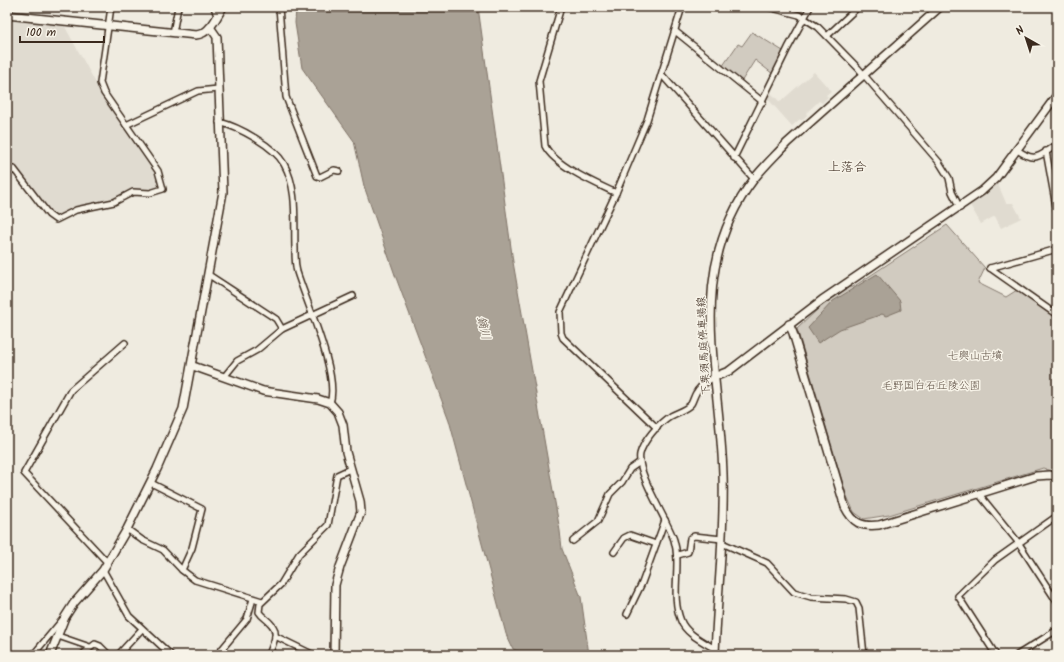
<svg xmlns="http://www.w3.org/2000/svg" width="1064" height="662" viewBox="0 0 1064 662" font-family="Kalam,'Klee One',sans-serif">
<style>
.built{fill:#e0dbd0}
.green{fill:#d1cbc0;stroke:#867a6f}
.water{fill:#aaa296;stroke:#7e7266}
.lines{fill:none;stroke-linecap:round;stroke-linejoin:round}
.street-casing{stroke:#3b2a1e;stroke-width:8}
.secondary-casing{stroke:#3b2a1e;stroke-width:10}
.street{stroke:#f7f3e8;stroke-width:5}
.secondary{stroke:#f7f3e8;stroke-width:7}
.labels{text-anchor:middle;stroke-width:3;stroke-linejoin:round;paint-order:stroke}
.street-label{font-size:11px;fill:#3b2a1e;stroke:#f7f3e8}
.park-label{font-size:11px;fill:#605246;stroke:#f7f3e8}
.water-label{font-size:12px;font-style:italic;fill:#625448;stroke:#f7f3e8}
.quarter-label{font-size:13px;fill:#3b2a1e;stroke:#f7f3e8}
</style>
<rect width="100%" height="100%" fill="#efebe0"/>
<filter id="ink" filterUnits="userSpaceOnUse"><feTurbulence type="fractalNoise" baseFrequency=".025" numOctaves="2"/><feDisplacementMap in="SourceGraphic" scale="8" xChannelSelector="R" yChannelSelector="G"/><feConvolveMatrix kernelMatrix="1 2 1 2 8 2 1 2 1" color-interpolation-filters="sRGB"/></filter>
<g filter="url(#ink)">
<g class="built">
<path d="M9,20l55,5 34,62 57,84 4,15 -1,2 -38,9 -62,20h-4l-24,-30 -15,-22 -8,6v-136z"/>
<path d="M814,72l17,19 -5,4 2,2 -6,6 -3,-2 -13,12 1,2 -6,6 -1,-2 -8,7 -25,-28 3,-6 10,10z"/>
<path d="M997,182l9,21h7l8,15 -20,10 -6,-12 -14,8 -11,-19 22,-16z"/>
</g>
<g class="green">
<path d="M752,32l31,19 -10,23 -18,-14 -14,22 -19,-15 16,-23 4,2z"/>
<path d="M947,225l38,43 -7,15 28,14 11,-7 40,29v154l-14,-5 -154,47 -25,4 -10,-7 -8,-18 -49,-165 24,-23 28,-19h4z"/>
</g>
<g class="water">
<path d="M296,7h182l35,255 47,269 2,18 19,48 8,58h-68l-1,-3 -7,-3 -7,-15 -57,-214 -54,-145 -31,-89 -10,-45 -52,-73 -7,-45z"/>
<path d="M877,274l23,27 1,9 -15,6 -4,-2 -5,2 -37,13 -22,14 -10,-15 25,-27z"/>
</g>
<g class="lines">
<g class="street-casing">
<g id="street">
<path d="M214,7l3,9"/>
<path d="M279,7l7,90 31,79 3,1 14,-7 5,1"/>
<path d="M561,7l-22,74 6,65c10,20 52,38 71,47"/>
<path d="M768,7l31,8 19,12 40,41 81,94 10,16 3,14 8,16"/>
<path d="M7,21l2,-14"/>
<path d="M675,31l88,71"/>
<path d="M173,33l5,-26"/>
<path d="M827,36l31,-29"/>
<path d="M662,75l92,104"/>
<path d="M219,122c20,5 55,24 65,42 14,25 10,57 11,84 0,8 0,17 2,24 9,29 43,104 33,131"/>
<path d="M126,125l72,-34 20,-2"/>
<path d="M1016,149c20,15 22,7 41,-4"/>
<path d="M1046,151l11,61"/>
<path d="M734,158l54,-110 22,-41"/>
<path d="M7,175l7,-6 35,46 7,5 20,-10 38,-8 19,-10 17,1 13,-4 -5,-18 -54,-78 -4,-10 11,-76"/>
<path d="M990,268l67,47"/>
<path d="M990,268l67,-19"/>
<path d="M209,275l67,44 6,10"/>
<path d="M224,377l13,-16 20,-11 25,-21 71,-33"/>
<path d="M714,377c-7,5 -14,8 -18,16 -2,3 -3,8 -5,11 -5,6 -14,8 -21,12 -11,7 -27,25 -30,38 -4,19 27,65 34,86 8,26 -4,55 7,81 5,13 23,21 34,28"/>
<path d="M657,428l-94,-90 -2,-5 -1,-21 56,-119 31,-73 35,-113"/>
<path d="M151,483l51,26 -10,39 -10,22"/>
<path d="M979,494l39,48 39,60"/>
<path d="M127,529l15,11 21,10 19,20 13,10 67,21"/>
<path d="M573,541l25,-20 12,-27 12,-12 8,-13 10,-7"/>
<path d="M722,543l45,20 27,29 17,5 35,2 10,3 3,6 5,47"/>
<path d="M614,552l10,-14 6,-3 26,9"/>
<path d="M678,555l10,-3 2,-14 4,-2 28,3"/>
<path d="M107,562l-83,-89 47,-83 54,-47"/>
<path d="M103,570l26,46 42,39"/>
<path d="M627,614l15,-31 23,-63"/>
<path d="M58,636l32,11"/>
<path d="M275,636l39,19"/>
<path d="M33,655l30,-36"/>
<path d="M82,655l13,-11 5,2 9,9"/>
<path d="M118,655l24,-26"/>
<path d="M217,655l30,-36 6,-20"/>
<path d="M269,655c3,-10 11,-22 2,-31 -4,-5 -9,-7 -12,-12l1,-8 21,-20 18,-30 29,-29 9,-50 13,-6"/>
<path d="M996,655l-38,-59 37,-36 62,-44"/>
<path d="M1017,655l40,-25"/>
</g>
</g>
<g class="secondary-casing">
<g id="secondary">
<path d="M7,15l189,20c14,-1 20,-17 27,-28"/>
<path d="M789,324l4,9 52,174c8,16 16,20 34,18l157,-49 14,-1 7,2"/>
<path d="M193,366l70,25 55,8 12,4 8,9 5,13 3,27 14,49 1,11 -21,55 -5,18 -1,70"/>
<path d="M714,377l15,-6 93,-71 160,-109 14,-13 61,-83"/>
<path d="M50,655l15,-38 9,-14 29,-33 24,-41 30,-60 26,-60 40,-217 -6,-155 -7,-10"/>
<path d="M715,655c2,-60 10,-120 8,-181 -3,-104 -39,-203 31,-295 10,-13 22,-24 33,-36l153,-136"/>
</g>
</g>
<use href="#street" class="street"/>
<use href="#secondary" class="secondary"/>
</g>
</g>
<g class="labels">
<g class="street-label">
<text transform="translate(703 346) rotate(-93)" y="4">下栗須馬庭停車場線</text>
</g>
<g class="park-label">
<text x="975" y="359">七輿山古墳</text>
<text x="931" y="389">毛野国白石丘陵公園</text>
</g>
<g class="water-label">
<text transform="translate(484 328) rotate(76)" y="4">鏑川</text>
</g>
<g class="quarter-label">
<text x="847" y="171">上落合</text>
</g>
</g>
<rect width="1064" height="662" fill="none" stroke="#f7f3e8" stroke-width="24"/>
<rect x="12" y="12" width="1040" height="638" fill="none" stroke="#3b2a1e" stroke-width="1.5" filter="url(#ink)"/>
<g transform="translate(1026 38) rotate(321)" stroke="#f7f3e8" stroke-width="3" paint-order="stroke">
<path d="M0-3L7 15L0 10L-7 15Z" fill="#3b2a1e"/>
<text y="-6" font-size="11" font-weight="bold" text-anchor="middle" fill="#3b2a1e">N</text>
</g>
<path d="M20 36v6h84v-6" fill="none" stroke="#3b2a1e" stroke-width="2"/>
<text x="26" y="36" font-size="12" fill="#3b2a1e" stroke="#f7f3e8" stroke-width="3" paint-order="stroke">100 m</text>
</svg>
